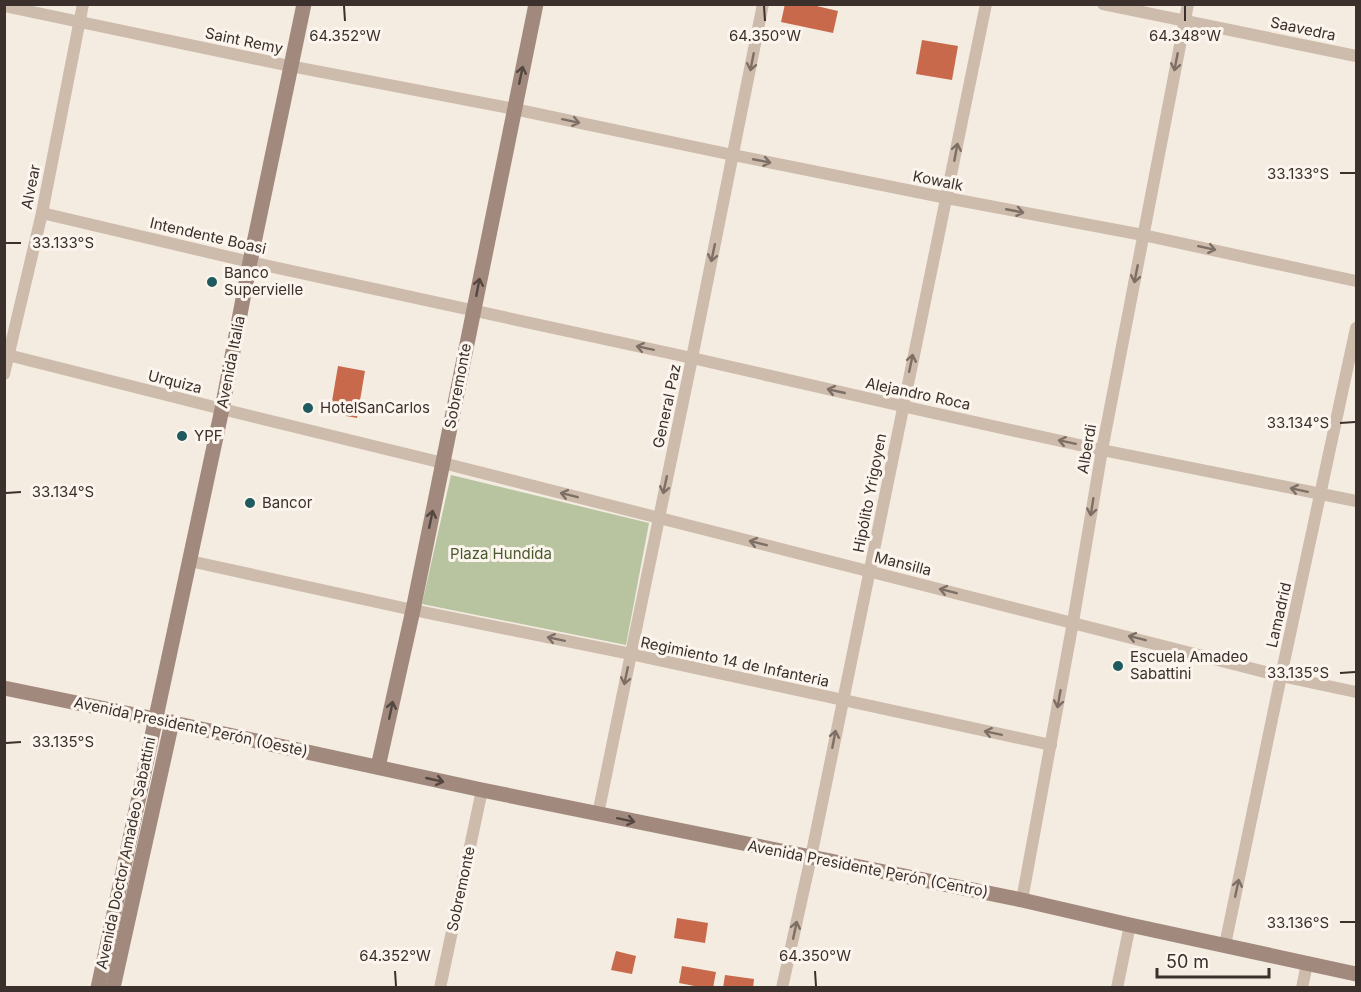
<svg xmlns="http://www.w3.org/2000/svg" width="1361" height="992" viewBox="0 0 1361 992" font-family="Inter,sans-serif">
<style>
.green{fill:#b8c4a0}
.building{fill:#c8694b}
.lines{fill:none;stroke-linecap:round;stroke-linejoin:round}
.minor{stroke:#cdbbac;stroke-width:12}
.secondary{stroke:#a18a7d;stroke-width:15}
.oneway{stroke:#7d6f65}
.oneway2{stroke:#544640}
.ticks{fill:none;stroke:#3b302b;stroke-width:2}
.poi-dot{fill:#1f5a5e;stroke:#fbf5ee;stroke-width:2}
.labels{text-anchor:middle;stroke-width:6;stroke-linejoin:round;paint-order:stroke}
.street-label{font-size:15px;fill:#3b302b;stroke:#fbf5ee}
.poi-label{font-size:15px;fill:#3b302b;stroke:#fbf5ee;text-anchor:start}
.park-label{font-size:15px;fill:#4a5a2e;stroke:#fbf5ee}
.ticks-label{font-size:15px;text-anchor:middle;fill:#3b302b;stroke:#fbf5ee;stroke-width:6;stroke-linejoin:round;paint-order:stroke}
</style>
<rect width="100%" height="100%" fill="#f4ebe1"/>
<path class="green" d="M451,475l198,48 -23,122 -204,-41z"/>
<g class="building">
<path d="M785,4h23l30,7 -5,22 -52,-11z"/>
<path d="M922,40l36,6 -6,34 -36,-6z"/>
<path d="M338,366l27,5 -8,47 -27,-5z"/>
<path d="M677,918l31,5 -3,20 -31,-5z"/>
<path d="M616,951l20,5 -4,18 -21,-4z"/>
<path d="M682,966l34,6 -3,16h-8l-26,-5z"/>
<path d="M725,975l29,4 -1,9h-30z"/>
</g>
<g class="lines">
<g class="minor">
<path d="M1103,4l253,52"/>
<path d="M4,6l286,60 224,43 219,46 214,43 196,37 213,46"/>
<path d="M42,213l208,49 442,96 210,48 200,44 254,51"/>
<path d="M4,354l218,55 221,54 838,213 75,16"/>
<path d="M4,374l38,-161 41,-209"/>
<path d="M190,561l223,49 218,44 420,91"/>
<path d="M598,814l94,-456 71,-354"/>
<path d="M1022,900l51,-278 29,-172 86,-446"/>
<path d="M1225,945l56,-269 75,-348"/>
<path d="M440,988l42,-198"/>
<path d="M782,988l29,-131 175,-853"/>
<path d="M1117,988l13,-63"/>
<path d="M1302,988l5,-24"/>
</g>
<g class="secondary">
<path d="M4,688l151,31 327,71 540,110 108,25 226,49"/>
<path d="M378,767l35,-157 123,-606"/>
<path d="M98,988l124,-579 28,-147 54,-258"/>
<path d="M113,988l59,-266"/>
</g>
</g>
<defs><path id="oneway-shaft" d="M-6 0H5M1.5-3L5.5 0L1.5 3" fill="none" stroke-width="1.6" stroke-linecap="round" stroke-linejoin="round" transform="scale(1.5)"/></defs>
<g class="oneway">
<use href="#oneway-shaft" transform="translate(752 62) rotate(101)"/>
<use href="#oneway-shaft" transform="translate(1176 62) rotate(101)"/>
<use href="#oneway-shaft" transform="translate(571 121) rotate(12)"/>
<use href="#oneway-shaft" transform="translate(956 152) rotate(-79)"/>
<use href="#oneway-shaft" transform="translate(762 161) rotate(11)"/>
<use href="#oneway-shaft" transform="translate(1015 211) rotate(11)"/>
<use href="#oneway-shaft" transform="translate(1207 248) rotate(12)"/>
<use href="#oneway-shaft" transform="translate(713 253) rotate(102)"/>
<use href="#oneway-shaft" transform="translate(1136 274) rotate(101)"/>
<use href="#oneway-shaft" transform="translate(645 348) rotate(-168)"/>
<use href="#oneway-shaft" transform="translate(911 363) rotate(-78)"/>
<use href="#oneway-shaft" transform="translate(836 391) rotate(-167)"/>
<use href="#oneway-shaft" transform="translate(1067 442) rotate(-168)"/>
<use href="#oneway-shaft" transform="translate(665 485) rotate(102)"/>
<use href="#oneway-shaft" transform="translate(1299 490) rotate(-168)"/>
<use href="#oneway-shaft" transform="translate(569 495) rotate(-166)"/>
<use href="#oneway-shaft" transform="translate(1092 507) rotate(99)"/>
<use href="#oneway-shaft" transform="translate(758 543) rotate(-166)"/>
<use href="#oneway-shaft" transform="translate(948 591) rotate(-166)"/>
<use href="#oneway-shaft" transform="translate(1137 638) rotate(-166)"/>
<use href="#oneway-shaft" transform="translate(556 639) rotate(-168)"/>
<use href="#oneway-shaft" transform="translate(626 676) rotate(102)"/>
<use href="#oneway-shaft" transform="translate(1059 699) rotate(100)"/>
<use href="#oneway-shaft" transform="translate(993 733) rotate(-168)"/>
<use href="#oneway-shaft" transform="translate(834 739) rotate(-79)"/>
<use href="#oneway-shaft" transform="translate(1237 888) rotate(-78)"/>
<use href="#oneway-shaft" transform="translate(795 930) rotate(-78)"/>
</g>
<g class="oneway2">
<use href="#oneway-shaft" transform="translate(521 75) rotate(-78)"/>
<use href="#oneway-shaft" transform="translate(478 287) rotate(-79)"/>
<use href="#oneway-shaft" transform="translate(431 519) rotate(-78)"/>
<use href="#oneway-shaft" transform="translate(391 710) rotate(-78)"/>
<use href="#oneway-shaft" transform="translate(435 780) rotate(13)"/>
<use href="#oneway-shaft" transform="translate(626 820) rotate(12)"/>
</g>
<path class="ticks" d="M344,6l1,15M764,6l1,15M1185,6v15M1340,173h15M6,243h15M1340,423l15,-1M6,493l15,-1M1340,673l15,-1M6,743l15,-1M1340,922h15M395,971l1,15M815,971l1,15"/>
<g class="poi-dot">
<circle cx="212" cy="282" r="6"/>
<circle cx="308" cy="408" r="6"/>
<circle cx="182" cy="436" r="6"/>
<circle cx="250" cy="503" r="6"/>
<circle cx="1118" cy="666" r="6"/>
</g>
<g class="labels">
<g class="street-label">
<text transform="translate(1303 29) rotate(12)" y="5">Saavedra</text>
<text transform="translate(244 41) rotate(12)" y="5">Saint Remy</text>
<text transform="translate(938 181) rotate(11)" y="5">Kowalk</text>
<text transform="translate(31 187) rotate(-79)" y="5">Alvear</text>
<text transform="translate(208 236) rotate(13)" y="5">Intendente Boasi</text>
<text transform="translate(231 362) rotate(-79)" y="5">Avenida Italia</text>
<text transform="translate(175 382) rotate(14)" y="5">Urquiza</text>
<text transform="translate(458 386) rotate(-79)" y="5">Sobremonte</text>
<text transform="translate(918 394) rotate(12)" y="5">Alejandro Roca</text>
<text transform="translate(667 406) rotate(-78)" y="5">General Paz</text>
<text transform="translate(1087 449) rotate(-80)" y="5">Alberdi</text>
<text transform="translate(870 493) rotate(-79)" y="5">Hipólito Yrigoyen</text>
<text transform="translate(903 564) rotate(14)" y="5">Mansilla</text>
<text transform="translate(1279 615) rotate(-77)" y="5">Lamadrid</text>
<text transform="translate(735 662) rotate(12)" y="5">Regimiento 14 de Infanteria</text>
<text transform="translate(191 727) rotate(12)" y="5">Avenida Presidente Perón (Oeste)</text>
<text transform="translate(126 853) rotate(-78)" y="5">Avenida Doctor Amadeo Sabattini</text>
<text transform="translate(868 869) rotate(11)" y="5">Avenida Presidente Perón (Centro)</text>
<text transform="translate(461 889) rotate(-78)" y="5">Sobremonte</text>
</g>
<g class="poi-label">
<text x="224" y="278">Banco<tspan x="224" dy="17">Supervielle</tspan></text>
<text x="320" y="413">HotelSanCarlos</text>
<text x="194" y="441">YPF</text>
<text x="262" y="508">Bancor</text>
<text x="1130" y="662">Escuela Amadeo<tspan x="1130" dy="17">Sabattini</tspan></text>
</g>
<g class="park-label">
<text x="501" y="559">Plaza Hundida</text>
</g>
</g>
<g class="ticks-label">
<text x="345" y="41">64.352°W</text>
<text x="765" y="41">64.350°W</text>
<text x="1185" y="41">64.348°W</text>
<text x="1298" y="179">33.133°S</text>
<text x="63" y="248">33.133°S</text>
<text x="1298" y="428">33.134°S</text>
<text x="63" y="497">33.134°S</text>
<text x="1298" y="678">33.135°S</text>
<text x="63" y="747">33.135°S</text>
<text x="1298" y="928">33.136°S</text>
<text x="395" y="961">64.352°W</text>
<text x="815" y="961">64.350°W</text>
</g>
<rect width="1361" height="992" fill="none" stroke="#3b302b" stroke-width="12"/>
<path d="M1157 968v9h112v-9" fill="none" stroke="#3b302b" stroke-width="3"/>
<text x="1166" y="968" font-size="18" fill="#3b302b" stroke="#fbf5ee" stroke-width="4.5" paint-order="stroke">50 m</text>
</svg>
